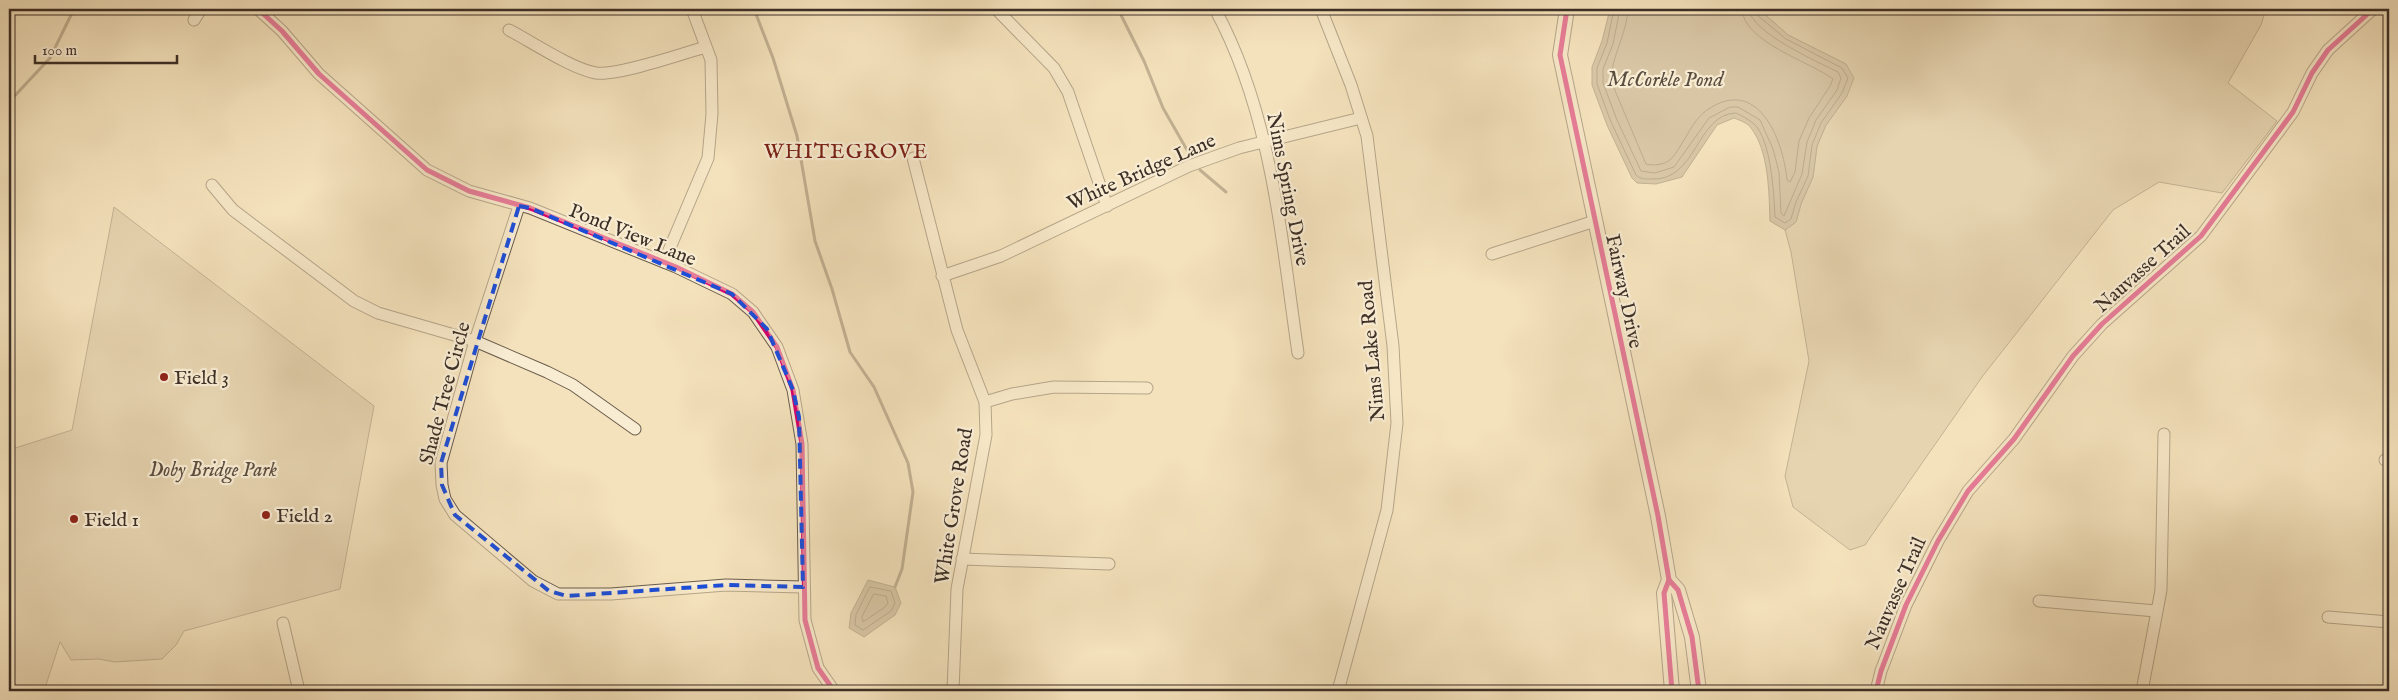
<svg xmlns="http://www.w3.org/2000/svg" width="2398" height="700" viewBox="0 0 2398 700" font-family="'IM FELL English',serif">
<style>
.green{fill:#d5c4a2;stroke:#887a64}
.water{fill:#b5a589;stroke:#857661}
.lines{fill:none;stroke-linecap:round;stroke-linejoin:round}
.shore{stroke:#786a58;stroke-width:1}
.stream{stroke:#857661;stroke-width:3}
.minor-casing{stroke:#6a5c4c;stroke-width:13}
.tertiary-casing{stroke:#6a5c4c;stroke-width:16}
.minor{stroke:#f8ecd3;stroke-width:11}
.tertiary{stroke:#f8ecd3;stroke-width:14}
.cycleway-casing{stroke:#f8ecd3;stroke-width:8}
.cycleway{stroke:#d6006c;stroke-width:5}
.marked{fill:none;stroke:#1d4ed8;stroke-width:4;stroke-dasharray:10 6;stroke-linejoin:round}
.poi-dot{fill:#8f2418;stroke:#f8ecd3;stroke-width:2}
.labels{text-anchor:middle;stroke-width:4.5;stroke-linejoin:round;paint-order:stroke}
.street-label{font-size:20px;fill:#3c2f26;stroke:#f8ecd3}
.poi-label{font-size:20px;fill:#3c2f26;stroke:#f8ecd3;text-anchor:start}
.park-label{font-size:20px;font-style:italic;fill:#5b4d3f;stroke:#f8ecd3}
.water-label{font-size:21px;font-style:italic;fill:#5a4c3f;stroke:#f8ecd3}
.neighbourhood-label{font-size:21px;letter-spacing:1px;fill:#7a1f14;stroke:#f8ecd3}
</style>
<rect width="100%" height="100%" fill="#f4e2bc"/>
<filter id="stains"><feTurbulence type="fractalNoise" baseFrequency=".004" numOctaves="4"/><feColorMatrix values="0 0 0 0 .2 0 0 0 0 .09 0 0 0 0 .02 0 0 0 .5 -.17"/></filter>
<radialGradient id="worn" r=".72"><stop offset=".6" stop-color="#630" stop-opacity="0"/><stop offset="1" stop-color="#630" stop-opacity=".3"/></radialGradient>
<g class="green">
<path d="M1759,9h507l-5,16 -33,58 49,38 -55,72 -63,-11 -46,28 -131,167 -117,168 -15,5 -57,-43 -8,-31 24,-115 -18,-109 -6,-22 11,-8 5,-18 12,-27 4,-31 9,-21 21,-29 -1,-32 -58,-29z"/>
<path d="M114,207l260,199 -34,183 -156,42 -8,14 -14,14 -47,3 -16,-3 -28,1 -11,-18 -16,49h-35v-241l63,-20z"/>
</g>
<g class="water">
<path d="M1610,9h149l29,26 58,29 8,14 -7,18 -21,29 -9,21 -4,31 -12,27 -5,18 -11,8 -15,-9c-1,-28 -1,-70 -19,-93 -3,-5 -12,-8 -17,-10l-17,7 -35,52 -26,7 -19,-1 -5,-5 -25,-53 -15,-40v-18l10,-26z"/>
<path d="M868,580l27,7 6,16 -6,12 -31,22 -15,-9 2,-15z"/>
</g>
<g class="lines">
<g class="shore">
<path d="M1614,9l-7,34 -10,25v16l14,38 25,53c4,4 9,4 15,4 46,3 45,-65 85,-66 6,3 12,6 17,10 18,14 21,72 22,94l10,6 6,-4 5,-17 12,-26 4,-31 9,-22 21,-30 6,-15 -6,-10 -56,-29 -29,-24 -2,-6"/>
<path d="M1620,9l-7,35 -10,25v14l14,37 24,51 14,2 19,-6 35,-49 21,-11h8l22,13 13,29 6,23 2,41 3,3 18,-42 5,-32 9,-22 21,-30 4,-12 -3,-6c-20,-10 -88,-40 -89,-63"/>
<path d="M1628,9c-1,25 -17,48 -17,72l35,83c7,2 19,1 25,-5 13,-14 20,-38 36,-49 51,-35 76,29 80,70l3,2 5,-10 4,-31 10,-23 21,-32 3,-7c-22,-17 -90,-37 -91,-70"/>
<path d="M870,587l21,4 4,12 -4,8 -28,19 -8,-5 1,-10z"/>
<path d="M874,594l12,2 2,7 -3,4 -22,15 -1,-5z"/>
</g>
<g class="stream">
<path d="M754,9l19,49 24,78 18,105 17,48 18,63 24,35 34,76 5,29 -11,77 -7,18"/>
<path d="M1118,9l26,52 19,47 24,42"/>
<path d="M9,102l41,-44 24,-49"/>
<path d="M1200,170l26,22"/>
</g>
<g class="minor-casing">
<g id="minor">
<path d="M258,9l24,22 37,43 108,96 42,21 61,17 146,59 56,27 21,18 24,35 16,43 9,54 3,176 13,48 16,23"/>
<path d="M996,9l58,59 14,24 39,114"/>
<path d="M1215,9c57,105 66,228 83,344"/>
<path d="M1321,9l30,76 16,51 26,210 4,77 -10,87 -49,181"/>
<path d="M194,20l7,-11"/>
<path d="M509,30c23,12 63,39 87,43 21,3 86,-19 109,-26"/>
<path d="M913,158l44,172 28,72 1,33 -29,154 -4,102"/>
<path d="M212,185l21,25 121,91 24,12 97,28 72,31 26,13 62,44"/>
<path d="M519,206l-44,135 -34,122 1,22 3,14 10,16 78,66 25,13h53l115,-9 77,2"/>
<path d="M1492,254l103,-33"/>
<path d="M664,262l44,-104 4,-44 -1,-54 -19,-51"/>
<path d="M942,276l59,-20 188,-90 50,-18 122,-30"/>
<path d="M985,402l27,-8 42,-7 93,1"/>
<path d="M2385,460l4,2"/>
<path d="M962,559l147,5"/>
<path d="M2039,601l117,10"/>
<path d="M2328,617l61,5"/>
<path d="M283,623l16,68"/>
<path d="M1876,691l5,-20 25,-66 32,-64 30,-50 46,-52 59,-83 29,-32 99,-88 92,-124 19,-39 16,-23 45,-41"/>
<path d="M2142,691l19,-101 3,-156"/>
</g>
</g>
<g class="tertiary-casing">
<g id="tertiary">
<path d="M1567,9l-7,46 98,461 11,64 9,10 14,47 7,54"/>
<path d="M1669,580l-5,13 8,98"/>
</g>
</g>
<use href="#minor" class="minor"/>
<use href="#tertiary" class="tertiary"/>
<g class="cycleway-casing">
<g id="cycleway">
<path d="M258,9l24,22 37,43 108,96 42,21 61,17 146,59 56,27 21,18 24,35 16,43 9,54 3,176 13,48 16,23"/>
<path d="M1567,9l-7,46 98,461 11,64 9,10 14,47 7,54"/>
<path d="M1669,580l-5,13 8,98"/>
<path d="M1876,691l5,-20 25,-66 32,-64 30,-50 46,-52 59,-83 29,-32 99,-88 92,-124 19,-39 16,-23 45,-41"/>
</g>
</g>
<use href="#cycleway" class="cycleway"/>
</g>
<path d="M0 0H2398V700H0ZM519,206l11,2 202,86 35,35 26,61 6,27 4,170 -77,-2 -159,11 -18,-5 -94,-76 -13,-30 -1,-22z" fill="#f4e2bc" fill-opacity=".55" fill-rule="evenodd"/>
<path class="marked" d="M519,206l11,2 202,86 35,35 26,61 6,27 4,170 -77,-2 -159,11 -18,-5 -94,-76 -13,-30 -1,-22z"/>
<g class="poi-dot">
<circle cx="164" cy="377" r="5"/>
<circle cx="266" cy="515" r="5"/>
<circle cx="74" cy="519" r="5"/>
</g>
<g class="labels">
<g class="street-label">
<text transform="translate(1141 171) rotate(-24)" y="7">White Bridge Lane</text>
<text transform="translate(1289 189) rotate(79)" y="7">Nims Spring Drive</text>
<text transform="translate(633 234) rotate(22)" y="7">Pond View Lane</text>
<text transform="translate(2142 268) rotate(-42)" y="7">Nauvasse Trail</text>
<text transform="translate(1625 291) rotate(78)" y="7">Fairway Drive</text>
<text transform="translate(1371 351) rotate(-95)" y="7">Nims Lake Road</text>
<text transform="translate(444 393) rotate(-75)" y="7">Shade Tree Circle</text>
<text transform="translate(953 506) rotate(-81)" y="7">White Grove Road</text>
<text transform="translate(1895 593) rotate(-66)" y="7">Nauvasse Trail</text>
</g>
<g class="poi-label">
<text x="174" y="384">Field 3</text>
<text x="276" y="522">Field 2</text>
<text x="84" y="526">Field 1</text>
</g>
<g class="park-label">
<text x="213" y="476">Doby Bridge Park</text>
</g>
<g class="water-label">
<text x="1665" y="86">McCorkle Pond</text>
</g>
<g class="neighbourhood-label">
<text x="846" y="158">WHITEGROVE</text>
</g>
</g>
<rect width="2398" height="700" fill="none" stroke="#f4e2bc" stroke-width="30"/>
<rect x="10" y="10" width="2378" height="680" fill="none" stroke="#3c2f26" stroke-width="2.5"/>
<rect x="15" y="15" width="2368" height="670" fill="none" stroke="#3c2f26"/>
<path d="M35 55v8h142v-8" fill="none" stroke="#3c2f26" stroke-width="2.5"/>
<text x="42" y="55" font-size="15" fill="#3c2f26" stroke="#f8ecd3" stroke-width="4" paint-order="stroke">100 m</text>
<rect width="100%" height="100%" filter="url(#stains)"/>
<rect width="100%" height="100%" fill="url(#worn)"/>
</svg>
